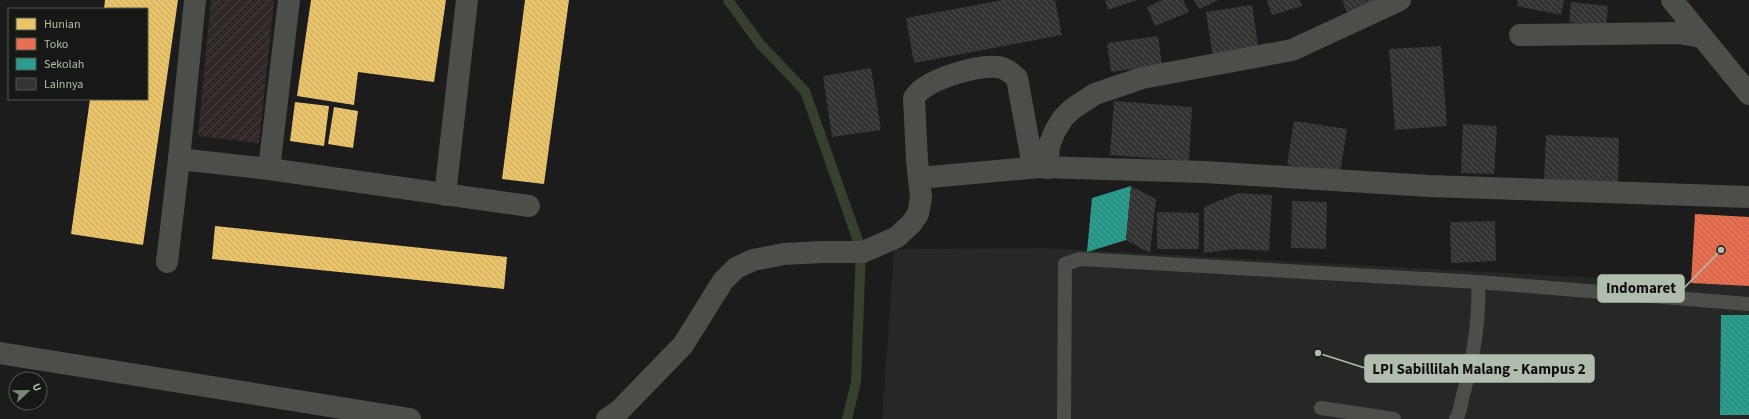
<svg xmlns="http://www.w3.org/2000/svg" width="1749" height="419" viewBox="0 0 1749 419" font-family="'Source Sans 3',sans-serif">
<style>
.built{fill:#252825}
.garden{fill:url(#garden-furrows)}
.homes{fill:url(#homes-back-hatch)}
.shops{fill:url(#shops-back-hatch)}
.schools{fill:url(#schools-back-hatch)}
.lines{fill:none;stroke-linecap:round;stroke-linejoin:round}
.stream{stroke:#373f2d;stroke-width:10}
.building{fill:url(#building-back-hatch)}
.service{stroke:#4b4e49;stroke-width:14}
.minor{stroke:#4b4e49;stroke-width:22}
.tertiary{stroke:#4b4e49;stroke-width:22}
.leader{fill:none;stroke:#b1bdac;stroke-width:1.5}
.callout-dot{fill:#b1bdac;stroke:#151815;stroke-width:1.5}
.callout{fill:#b1bdac;stroke:#b1bdac;stroke-width:1.5}
.callout-label{font-size:15px;text-anchor:middle;font-weight:bold;fill:#111}
</style>
<defs>
<pattern id="garden-furrows" width="10" height="10" patternUnits="userSpaceOnUse"><rect width="10" height="10" fill="#312927"/><path d="M-1 1l2-2M0 10L10 0M9 11l2-2" fill="none" stroke="#4c4644"/></pattern>
<pattern id="homes-back-hatch" width="6" height="6" patternUnits="userSpaceOnUse"><rect width="6" height="6" fill="#e9c46a"/><path d="M-1 5l2 2M0 0l6 6M5-1l2 2" fill="none" stroke="#c5a85f"/></pattern>
<pattern id="shops-back-hatch" width="6" height="6" patternUnits="userSpaceOnUse"><rect width="6" height="6" fill="#e76f51"/><path d="M-1 5l2 2M0 0l6 6M5-1l2 2" fill="none" stroke="#ba624a"/></pattern>
<pattern id="schools-back-hatch" width="6" height="6" patternUnits="userSpaceOnUse"><rect width="6" height="6" fill="#2a9d8f"/><path d="M-1 5l2 2M0 0l6 6M5-1l2 2" fill="none" stroke="#2d7f74"/></pattern>
<pattern id="building-back-hatch" width="6" height="6" patternUnits="userSpaceOnUse"><rect width="6" height="6" fill="#333332"/><path d="M-1 5l2 2M0 0l6 6M5-1l2 2" fill="none" stroke="#4e4f4d"/></pattern>
</defs>
<rect width="100%" height="100%" fill="#1b1c1b"/>
<path class="built" d="M1042,248l707,38v133h-867l12,-170z"/>
<path class="garden" d="M211,0h63l-15,143 -61,-7z"/>
<g class="homes">
<path d="M105,0h73l-35,245 -72,-11 19,-135h57v-90h-43z"/>
<path d="M311,0h135l-12,82 -76,-10 -4,33 -57,-9z"/>
<path d="M525,0h44l-25,184 -42,-5z"/>
<path d="M295,102l34,4 -5,40 -34,-5z"/>
<path d="M334,107l24,4 -5,37 -25,-4z"/>
<path d="M215,226l292,31 -3,32 -292,-30z"/>
</g>
<path class="shops" d="M1695,214l54,3v69l-58,-3z"/>
<g class="schools">
<path d="M1131,186l-5,54 -39,12 5,-54z"/>
<path d="M1721,315h28v100h-29z"/>
</g>
<g class="lines">
<path class="stream" d="M728,0l33,45 44,46 56,158 -5,133 -9,37"/>
</g>
<g class="building">
<path d="M1003,0h52l7,35 -148,28 -8,-45z"/>
<path d="M1105,0h32l-29,10z"/>
<path d="M1162,0h21l6,12 -34,14 -8,-19z"/>
<path d="M1194,0h25l-20,9z"/>
<path d="M1267,0h33l2,6 -30,9z"/>
<path d="M1342,0h42l-37,13z"/>
<path d="M1518,0h46l-3,15 -44,-9z"/>
<path d="M1571,2l37,4 -2,20 -37,-4z"/>
<path d="M1252,5l7,46 -46,6 -7,-45z"/>
<path d="M1158,36l4,29 -51,7 -4,-29z"/>
<path d="M1441,46l6,80 -52,4 -6,-81z"/>
<path d="M871,68l10,62 -49,7 -9,-61z"/>
<path d="M1114,101l78,6 -3,54 -79,-6z"/>
<path d="M1294,121l53,8 -7,44 -53,-8z"/>
<path d="M1463,124l34,2 -3,48 -33,-1z"/>
<path d="M1546,135l73,3 -1,47 -74,-3z"/>
<path d="M1131,186l25,13 -6,54 -24,-13z"/>
<path d="M1238,193l34,2 -3,56 -35,-2 -30,4v-46z"/>
<path d="M1292,201l35,1 -1,47 -35,-1z"/>
<path d="M1157,212l42,1v36h-42z"/>
<path d="M1495,221l1,40 -45,2 -1,-41z"/>
</g>
<g class="lines">
<g class="service">
<path d="M1321,408l73,11"/>
<path d="M1064,419l1,-155 15,-5 398,23 271,22"/>
<path d="M1456,419c4,-6 5,-16 7,-24 10,-36 17,-75 15,-113"/>
</g>
<g class="minor">
<path d="M195,0l-16,159 90,10 260,37"/>
<path d="M1520,35l159,-2 23,4"/>
<path d="M1047,168l2,-22 6,-15 8,-13 9,-9 23,-15 47,-16 150,-28 108,-50"/>
<path d="M269,169l20,-169"/>
<path d="M919,178l121,-11 165,5 224,14 320,11"/>
<path d="M445,195l22,-195"/>
<path d="M167,262l12,-103"/>
<path d="M0,353l410,66"/>
<path d="M607,419l13,-9 63,-65 40,-64 13,-13 17,-8 31,-6 38,-2h41l34,-15 14,-13 7,-10 3,-16 -4,-38 -3,-62c11,-19 63,-33 84,-31 8,1 13,6 19,11l14,77 3,7 6,5"/>
</g>
<path class="tertiary" d="M1672,0l77,94"/>
</g>
<path class="leader" d="M1721 250L1684 288M1318 353L1365 368"/>
<g class="callout-dot">
<circle cx="1721" cy="250" r="4"/>
<circle cx="1318" cy="353" r="4"/>
</g>
<g class="callout">
<rect x="1598" y="275" width="86" height="27" rx="4"/>
<rect x="1365" y="355" width="229" height="27" rx="4"/>
</g>
<g class="callout-label">
<text x="1641" y="293">Indomaret</text>
<text x="1479" y="374">LPI Sabillilah Malang - Kampus 2</text>
</g>
<rect x="8" y="8" width="140" height="92" fill="#151815" stroke="#535a51"/>
<rect x="16" y="18" width="20" height="12" fill="#e9c46a" stroke="#535a51"/>
<text x="44" y="28" font-size="12" fill="#b1bdac">Hunian</text>
<rect x="16" y="38" width="20" height="12" fill="#e76f51" stroke="#535a51"/>
<text x="44" y="48" font-size="12" fill="#b1bdac">Toko</text>
<rect x="16" y="58" width="20" height="12" fill="#2a9d8f" stroke="#535a51"/>
<text x="44" y="68" font-size="12" fill="#b1bdac">Sekolah</text>
<rect x="16" y="78" width="20" height="12" fill="#333332" stroke="#535a51"/>
<text x="44" y="88" font-size="12" fill="#b1bdac">Lainnya</text>
<g transform="translate(28 391) rotate(68)"><circle r="19" fill="#151815" stroke="#535a51"/>
<path d="M0-3L7 15L0 10L-7 15Z" fill="#7c8579"/>
<text y="-6" font-size="11" font-weight="bold" text-anchor="middle" fill="#b1bdac">U</text>
</g>
</svg>
